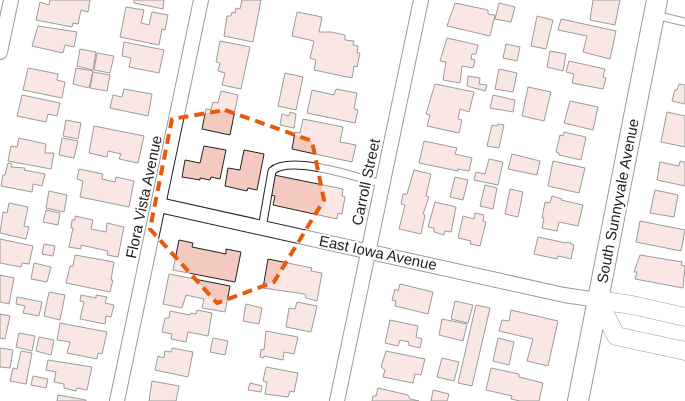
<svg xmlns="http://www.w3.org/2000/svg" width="685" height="401" viewBox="0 0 685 401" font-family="Arial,sans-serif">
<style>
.building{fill:#f3c9c0;stroke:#222}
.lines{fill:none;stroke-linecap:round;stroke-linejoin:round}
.service-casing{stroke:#222;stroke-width:9}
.minor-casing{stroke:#222;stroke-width:16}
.tertiary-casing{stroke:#222;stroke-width:19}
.secondary-casing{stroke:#222;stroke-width:22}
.service{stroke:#fff;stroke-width:7}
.minor{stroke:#fff;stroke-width:14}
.tertiary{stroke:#fff;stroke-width:18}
.secondary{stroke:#fff;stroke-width:20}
.marked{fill:none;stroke:#e8590c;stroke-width:4;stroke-dasharray:10 6;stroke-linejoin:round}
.labels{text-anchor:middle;stroke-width:4;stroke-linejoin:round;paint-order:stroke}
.street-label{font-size:15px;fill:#222;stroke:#fff}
</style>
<rect width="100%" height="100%" fill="#fff"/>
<g class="building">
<path d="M50,0h40l-2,12 -7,-2 -3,14 -5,-1 -1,4 -36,-7 4,-18 9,3z"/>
<path d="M134,0h30l-1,9 -29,-6z"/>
<path d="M242,0h19l-8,42 -29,-6 3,-20h4l1,-4 3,1 1,-5 4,1z"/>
<path d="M593,0h27l-5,25 -25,-5z"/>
<path d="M455,3l33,7v4l7,1 -5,21 -43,-10z"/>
<path d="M499,3l16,4 -4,15 -16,-3z"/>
<path d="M126,7l18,3 -3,13 8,2 3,-13 16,3 -3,15 -3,-1 -3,16 -39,-8z"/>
<path d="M297,12l25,5 -3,15h12l14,3v5l9,1 -1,4 5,1 -1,7h3l-3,14 -3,-1 -2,12 -38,-8 2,-10 -6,-2 4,-17 -22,-5z"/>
<path d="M537,16l16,4 -7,29 -15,-3z"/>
<path d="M561,19l55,12 -6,28 -27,-7 4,-16 -29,-6z"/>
<path d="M38,26l39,6 -3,15 -9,-2 -2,8 -31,-7z"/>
<path d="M447,38l31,7 -2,9h-4l-1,5 4,1 -2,8 -11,-2 -2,17 -17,-3 3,-18 -6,-1z"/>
<path d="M220,41l30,6 -9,42 -19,-4 3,-12 -7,-2 2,-8 -4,-1z"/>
<path d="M124,42l40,8 -5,23 -30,-6 2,-9 -9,-2z"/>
<path d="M506,44l14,3 -3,14 -14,-3z"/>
<path d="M80,49l16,3 -3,18 -16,-4z"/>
<path d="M550,51l16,3 -3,17 -16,-4z"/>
<path d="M97,53l17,3 -4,17 -16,-3z"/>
<path d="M569,61l36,8 -2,8 3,1 -3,11 -31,-6 2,-9 -8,-2z"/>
<path d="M28,68l30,6 -1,6 8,2 -3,16 -39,-8z"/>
<path d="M76,68l17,3 -4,17 -16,-4z"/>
<path d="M499,69l18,4 -4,19 -18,-3z"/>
<path d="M93,72l17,3 -3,16 -17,-3z"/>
<path d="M285,73l18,4 -7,33 -18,-4z"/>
<path d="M468,76l12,2 -1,6 8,1 -2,6 -18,-5z"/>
<path d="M435,84l39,8 -5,20 -9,-3 -2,10 4,1 -3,13 -32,-7 3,-11 -4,-1z"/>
<path d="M679,84l6,1v19l-13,-3 3,-11h2z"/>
<path d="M528,87l23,5 -7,29 -22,-5z"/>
<path d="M124,89l28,5 -4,22 -38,-8 3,-13 9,2z"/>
<path d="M336,89l21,4 -3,16 4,1 -3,13 -48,-10 5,-23 22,5z"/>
<path d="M221,91l17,4 -8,40 -28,-6 4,-20 5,1 2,-8 5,1z"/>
<path d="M22,95l38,8 -3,13 -9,-2 -2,8 -29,-6z"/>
<path d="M493,95l22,5 -2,12 -23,-4z"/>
<path d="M570,101l28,6 -5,23 -29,-7z"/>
<path d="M290,112l6,2 -2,14 -14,-3 2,-11 7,2z"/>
<path d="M667,112l18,4v31l-24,-5z"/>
<path d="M303,119l40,8 -3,15 16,3 -4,17 -60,-13 3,-17 5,1z"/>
<path d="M66,120l15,3 -3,16 -15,-3z"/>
<path d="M498,124l6,1 -5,23 -12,-2 5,-21 5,1z"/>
<path d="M94,126l50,10 -6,27 -19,-4 2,-5 -13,-3 -1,6 -18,-4z"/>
<path d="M564,132l22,5 -5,23 -22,-5v-2l-3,-1 4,-17 3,1z"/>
<path d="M19,138l27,6 -1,9h9l-3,16 -43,-8 3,-15 6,1z"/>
<path d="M62,138l16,3 -4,17 -15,-3z"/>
<path d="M424,141l33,7 -2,6 17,4 -3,13 -11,-2v2l-39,-8z"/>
<path d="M204,146l22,4 -6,29 -9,-2 -1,3 -10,-2v2l-18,-3 3,-17 15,3z"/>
<path d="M244,150l20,4 -7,36 -9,-2 -1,3 -22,-5 3,-18 12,2z"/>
<path d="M512,154l28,7 -3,14 -29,-6z"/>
<path d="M489,159l14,3 -5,23 -24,-5 2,-8 9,2z"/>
<path d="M553,161l32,7 -6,25 -31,-7z"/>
<path d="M680,161l5,1v24l-28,-6 3,-18 19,4z"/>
<path d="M8,163l4,1 -1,3 14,1 -1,2 21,4 -3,12 -9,-2 -1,8 -31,-6 2,-11h2z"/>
<path d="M79,169l24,5 -1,5 13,3 1,-5 18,4 -5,26 -49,-10 3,-16 -6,-2z"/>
<path d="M414,170l17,4 -5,22 3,1 -6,17 2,1 -4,19 -22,-5 6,-24 -4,-1 2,-10h4z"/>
<path d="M274,175l69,14 -1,7 3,1 -3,17 -4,-1 -1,6 -64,-14 2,-9 -5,-1z"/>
<path d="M455,177l13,3 -5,20 -13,-3z"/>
<path d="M485,185l12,3 -4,21 -13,-3z"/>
<path d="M510,189l13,3 -5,25 -13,-3z"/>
<path d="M655,190l23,5 -4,22 -24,-4z"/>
<path d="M49,191l18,4 -3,17 -18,-4z"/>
<path d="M552,196l10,3 -1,1 22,5 -5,21 -19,-4 -2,9 -15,-3 2,-10h-2l3,-16 5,1z"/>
<path d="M435,202l21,5 -5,25 -6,-1 -1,4 -10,-3v-4l-6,-1z"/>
<path d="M9,203l19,4 -4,19 5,1 -3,12 -26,-6 3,-21 4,1z"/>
<path d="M46,210l14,3 -2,12 -15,-3z"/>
<path d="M475,213l9,2 -1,6 3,1 -6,24 -10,-2 1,-3 -13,-3 5,-22 11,3z"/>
<path d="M75,216l18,4 -2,9 15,3 1,-9 17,4 -6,30 -11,-2 1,-4 -27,-6v4l-12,-2 4,-19h-2l1,-8h3z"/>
<path d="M640,221l45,9 -4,21 -45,-9z"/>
<path d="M538,237l28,6 1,-1 4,1v1l3,1 -3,14 -13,-3 -1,3 -23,-5z"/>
<path d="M0,239l33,7 -4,18 -7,-1 -1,4 -21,-4z"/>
<path d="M179,240l14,3 -1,4 34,7v-5l15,3 -6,30 -62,-12z"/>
<path d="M44,244l11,2 -2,10 -11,-2z"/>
<path d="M75,255l39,7 -3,18h2l-3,12 -44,-9 4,-17h3z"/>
<path d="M640,255l42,7 -1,3 4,1 -2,22 -48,-9 2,-7h-3z"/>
<path d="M268,259l44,9 -1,3 11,2 -5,28 -11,-3 -1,-4 -42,-6z"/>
<path d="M34,263l17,4 -4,15 -16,-3z"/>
<path d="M169,274l61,12 -5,26 -23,-4 2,-9 -18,-4 -4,13 -19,-4z"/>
<path d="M0,275l14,3 -5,26 -9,-2z"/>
<path d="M400,284l33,8 -5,22 -33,-8 1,-5 -4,-1 3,-11 3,2z"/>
<path d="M49,292l16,3 -5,25 -16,-4z"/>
<path d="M81,295l15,3v-3l11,2 -2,6 9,2 -3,12 -5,-1 -1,8 -25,-5 4,-17 -4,-1z"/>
<path d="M17,297l25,5 -3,14 -16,-3 2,-7 -9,-2z"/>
<path d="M455,301l18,4 -5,18 -17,-4z"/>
<path d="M297,302l20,4 -6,26 -25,-5 3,-19 6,1z"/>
<path d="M246,304l16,4 -3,16 -16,-3z"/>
<path d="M476,305l14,3 -18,78 -14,-3z"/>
<path d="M197,310l15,3 -4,23 -20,-4 -2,10 -15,-3 1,-5 -10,-2 3,-14h4l1,-7 20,4 1,-2 5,1z"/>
<path d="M511,310l47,11 -10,45 -21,-5 6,-22 -34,-8 3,-11 7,1z"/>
<path d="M0,314l10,2 -5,23 -5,-1z"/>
<path d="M442,319l25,5 -4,17 -24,-6z"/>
<path d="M390,320l28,6 -2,11 6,2 -2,9 -12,-3 1,-3 -9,-2 -2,6 -13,-3z"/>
<path d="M60,323l47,9 -5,22 -4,-1 -1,6 -30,-6 3,-11 -13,-2z"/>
<path d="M266,331l32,6 -4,17 -10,-2 -1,8 -19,-4 -1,2 -3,-1 1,-8 3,1z"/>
<path d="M19,333l16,3 -3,15 -16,-4z"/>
<path d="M39,337l15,3 -3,15 -15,-4z"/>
<path d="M213,338l15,3 -3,14 -15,-3z"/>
<path d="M498,338l16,4 -5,23 -16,-4z"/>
<path d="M0,348l13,2 -3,18 -10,-1z"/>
<path d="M172,348l21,4 -5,25 -33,-7 3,-14 6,2 1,-7 6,1z"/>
<path d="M21,351l11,2 -6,31 -16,-3 3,-13 4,1z"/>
<path d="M386,351l39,8 -4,16 -6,-1 -2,9 -30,-6 2,-7 -4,-3z"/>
<path d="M442,358l17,4 -5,19 -17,-4z"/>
<path d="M48,360l44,7 -5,23 -10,-2 -1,3 -12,-3v-4l-10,-2 2,-10 -10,-2z"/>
<path d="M266,367l32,6 -4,19 -4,-1 -2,6 -23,-3 2,-12 -4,-1z"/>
<path d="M491,368l28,6v3l24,6 -4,18h-19l-9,-2 1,-3 -26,-6z"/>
<path d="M33,376l15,3 -2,9 -15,-3z"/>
<path d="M152,381l27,5 -3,15h-27z"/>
<path d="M250,383l12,3 -1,6 -13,-2z"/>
<path d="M378,388l30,7 2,4 9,2h-47l1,-5h3z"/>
<path d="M433,390l16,4 -2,7h-16z"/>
<path d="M58,395l28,5v1h-29z"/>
</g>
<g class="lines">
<g class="service-casing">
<g id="service">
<path d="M655,15l30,7"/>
<path d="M262,228l10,-57c18,-17 88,7 110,13"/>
</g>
</g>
<g class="minor-casing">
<g id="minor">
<path d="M0,52l11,-52"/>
<path d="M159,205l405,90 34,5"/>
<path d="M117,401l84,-401"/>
<path d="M337,401l84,-401"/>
</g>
</g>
<g class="tertiary-casing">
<g id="tertiary">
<path d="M598,300l18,36 69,15"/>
<path d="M598,300l34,5 53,12"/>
</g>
</g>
<g class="secondary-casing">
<path id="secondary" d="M578,401l79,-401"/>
</g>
<use href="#service" class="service"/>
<use href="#minor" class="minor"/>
<use href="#tertiary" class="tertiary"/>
<use href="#secondary" class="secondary"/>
</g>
<path d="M0 0H685V401H0ZM225,110l87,31 12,59 -50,82 -57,21 -67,-74 22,-110z" fill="#fff" fill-opacity=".55" fill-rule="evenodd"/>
<path class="marked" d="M225,110l87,31 12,59 -50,82 -57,21 -67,-74 22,-110z"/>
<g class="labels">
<g class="street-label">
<text transform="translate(366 182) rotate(-78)" y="5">Carroll Street</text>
<text transform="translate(144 197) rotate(-78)" y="5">Flora Vista Avenue</text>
<text transform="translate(618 201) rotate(-79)" y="5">South Sunnyvale Avenue</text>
<text transform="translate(378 253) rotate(12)" y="5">East Iowa Avenue</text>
</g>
</g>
</svg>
